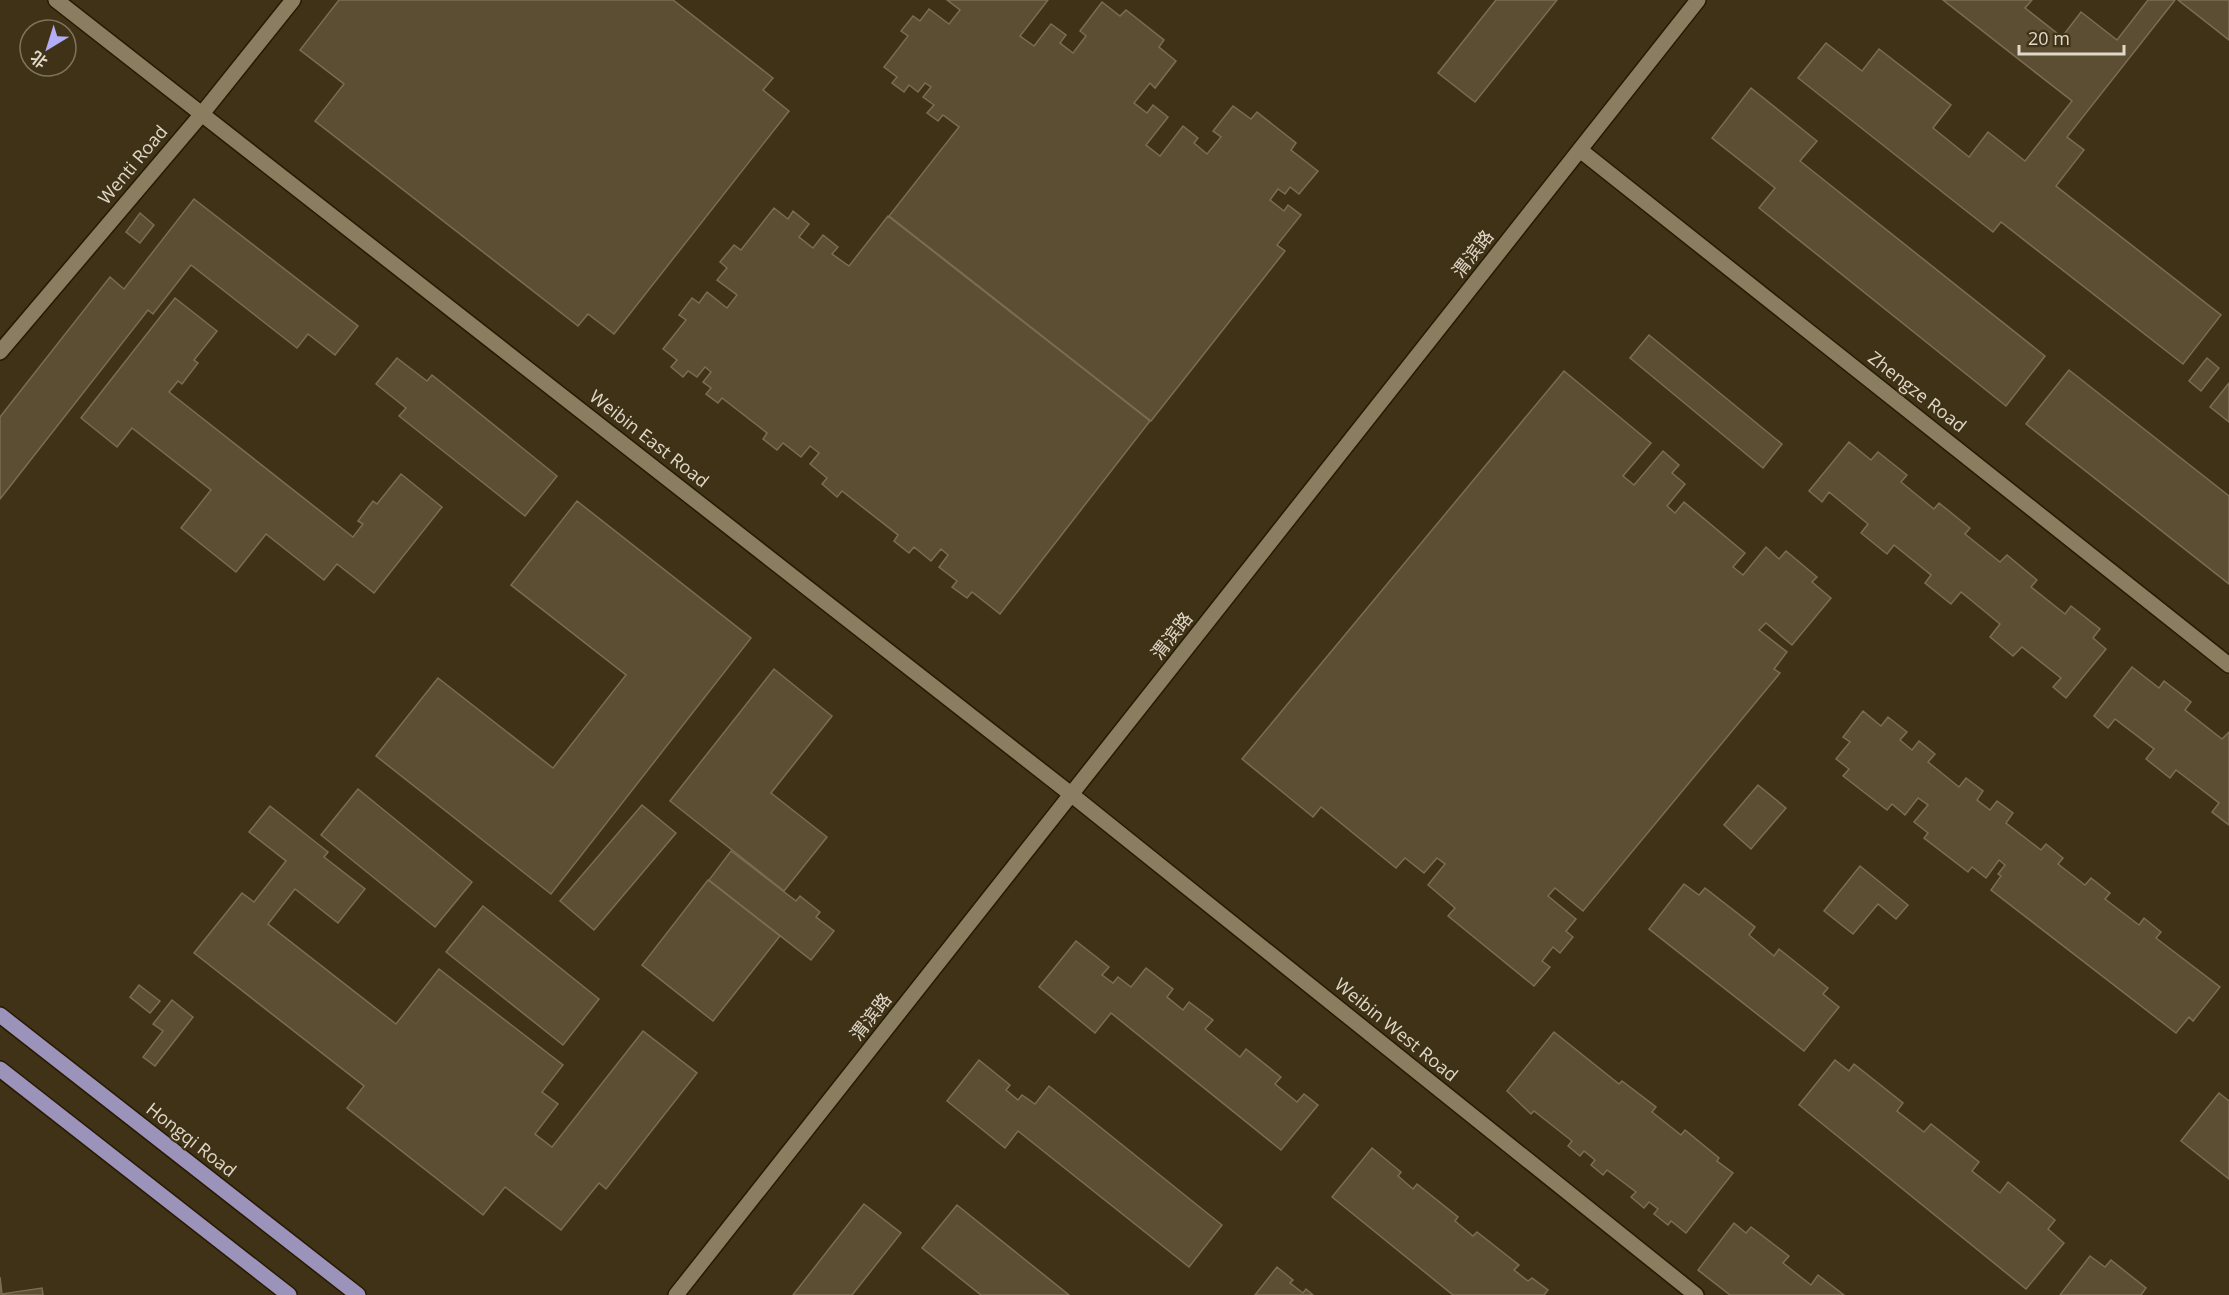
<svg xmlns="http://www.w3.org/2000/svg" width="2229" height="1295" viewBox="0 0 2229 1295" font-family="'Open Sans','Noto Sans SC',sans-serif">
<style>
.building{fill:#5b4e32;stroke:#7c6d51;stroke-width:1.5}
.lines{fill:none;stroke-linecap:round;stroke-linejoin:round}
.minor-casing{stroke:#261a01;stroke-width:18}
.major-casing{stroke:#261a01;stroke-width:18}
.minor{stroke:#8b7d60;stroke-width:15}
.major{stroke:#9c93bb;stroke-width:15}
.labels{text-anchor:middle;stroke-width:4.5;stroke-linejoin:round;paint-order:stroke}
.street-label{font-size:18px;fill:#e0d8c9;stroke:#3f3217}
</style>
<rect width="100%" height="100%" fill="#3f3217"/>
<g class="building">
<path d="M339,0h334l100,78 -10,12 26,21 -175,223 -26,-20 -10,12 -263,-205 29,-37 -44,-34z"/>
<path d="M947,0h101l-28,36 14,10 17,-22 15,11 -6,8 13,10 13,-17 -6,-5 22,-29 18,14 6,-6 38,30 -5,7 17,14 -21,27 -5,-5 -16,20 13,10 6,-8 15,12 -22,28 14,11 23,-30 15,12 -4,5 13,11 14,-17 -8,-6 20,-25 18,13 6,-7 39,31 -5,7 27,21 -19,23 -9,-7 -5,7 -7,-5 -8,11 14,11 4,-6 13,10 -24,30 8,6 -134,170 -262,-205 70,-89 -16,-12 -5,6 -11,-8 7,-8 -11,-8 8,-10 -6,-4 -7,9 -9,-7 -5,7 -12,-9 5,-6 -13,-10 24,-31 -7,-5 12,-15 7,5 9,-12 20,15 11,-14z"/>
<path d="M1496,0h61l-82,102 -37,-29z"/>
<path d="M1943,0h89l-7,8 37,29 19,-25 36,28 31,-40h27l-108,137 17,13 -28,36 165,129 -38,49 -182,-142 -8,10 -195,-154 28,-35 36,28 17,-22 72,56 -18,23 36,29 19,-25 37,29 47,-60z"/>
<path d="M2178,0h51v40z"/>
<path d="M1751,88l66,53 -17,20 245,195 -39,50 -247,-198 16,-20 -63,-50z"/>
<path d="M194,199l164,127 -23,29 -27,-21 -11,14 -106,-83 -38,49 -5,-4 -148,189v-82l110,-140 14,12z"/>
<path d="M774,208l14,11 5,-8 16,13 -10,13 14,11 10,-13 15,12 -6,7 17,12 39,-50 262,205 -150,193 -28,-22 -5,6 -15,-11 5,-6 -18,-14 9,-12 -7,-6 -10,12 -17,-14 -5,6 -15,-12 4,-6 -56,-44 -5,6 -15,-13 5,-6 -17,-14 9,-11 -9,-7 -9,11 -18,-14 -6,7 -14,-11 4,-6 -45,-35 -4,5 -12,-9 5,-6 -8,-6 8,-10 -6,-5 -8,10 -9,-6 -5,6 -12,-10 6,-7 -14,-11 23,-29 -7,-5 13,-17 7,5 8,-11 20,16 10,-13 -20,-15 10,-12 -7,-6 14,-17 7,5z"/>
<path d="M140,213l14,12 -14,18 -14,-11z"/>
<path d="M175,298l42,33 -23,29 4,3 -16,21 -4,-3 -9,11 184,145 10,-13 -5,-3 15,-20 4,3 24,-30 41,33 -68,86 -37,-29 -13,16 -58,-46 -30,38 -55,-44 30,-38 -79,-62 -15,19 -36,-29z"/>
<path d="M1649,335l133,109 -19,24 -133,-110z"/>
<path d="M397,358l30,23 5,-6 125,101 -32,40 -126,-100 7,-8 -30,-24z"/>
<path d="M2207,358l12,10 -18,23 -12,-10z"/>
<path d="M2069,370l160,126v88l-203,-160z"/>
<path d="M1564,371l87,72 -28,33 11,9 29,-34 16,14 -7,8 13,11 -18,22 8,7 9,-11 61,51 -12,14 10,8 23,-28 13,12 7,-8 31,26 -5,5 19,16 -39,47 -26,-22 -7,7 28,22 -13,17 6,4 -197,238 -28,-23 -7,8 28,23 -10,12 7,6 -13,16 -7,-6 -11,14 8,6 -16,19 -86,-70 7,-8 -27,-23 17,-21 -8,-6 -13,15 -19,-15 -9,10 -75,-61 -8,10 -71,-58z"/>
<path d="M2229,383v39l-19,-15z"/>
<path d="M1849,442l22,18 7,-8 29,23 -6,7 33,27 5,-6 31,25 -5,6 35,28 7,-7 30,25 -6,7 34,27 6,-8 29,23 -7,9 13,11 -40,49 -13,-11 8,-9 -39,-31 -9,9 -23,-19 10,-13 -39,-32 -10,12 -26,-21 6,-8 -37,-30 -7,9 -26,-21 7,-9 -39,-32 -7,10 -13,-11z"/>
<path d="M577,501l174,137 -200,256 -175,-138 62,-78 115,90 73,-93 -115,-90z"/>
<path d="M2132,667l27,21 5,-7 27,21 -6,8 37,29 7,-7v93l-17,-13 7,-9 -43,-33 -6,8 -24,-19 8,-10 -39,-30 -7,9 -14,-12z"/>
<path d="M774,669l58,47 -61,77 56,44 -43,54 -114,-90z"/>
<path d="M1863,711l18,15 7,-9 19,15 -7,8 12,10 7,-9 16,13 -7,8 31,25 7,-9 17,13 -6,9 13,10 7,-9 16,12 -7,10 35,27 5,-6 17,14 -5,6 27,21 6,-7 19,15 -5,6 34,26 5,-7 17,14 -5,6 64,49 -27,34 -4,-4 -13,16 -185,-143 10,-14 -3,-2 7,-9 -6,-5 -13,18 -14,-11 -4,5 -44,-34 4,-5 -14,-11 14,-17 -10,-7 -13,17 -13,-11 -5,6 -44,-34 6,-7 -13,-10 14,-17 -7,-5z"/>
<path d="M1758,785l28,23 -35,41 -27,-24z"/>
<path d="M358,789l114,93 -37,45 -114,-92z"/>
<path d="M642,805l34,28 -82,97 -34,-29z"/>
<path d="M270,806l58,46 -4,5 41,32 -27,34 -43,-34 -27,35 128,100 43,-55 124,96 -21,27 16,12 -23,30 17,13 91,-116 54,42 -91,116 -7,-6 -38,47 -56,-43 -22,28 -136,-107 17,-22 -170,-133 48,-60 12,9 32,-41 -37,-29z"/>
<path d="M731,851l65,50 4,-5 20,16 -4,5 18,14 -23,29 -102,-80z"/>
<path d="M1860,866l48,39 -12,14 -18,-15 -25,30 -29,-23z"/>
<path d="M708,880l72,56 -67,85 -71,-56z"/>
<path d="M1684,884l15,11 6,-7 50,39 -6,8 25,21 5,-7 49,39 -5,6 16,13 -35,44 -155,-122z"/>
<path d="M483,906l116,93 -36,46 -117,-93z"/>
<path d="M1076,941l33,26 -7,8 11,8 5,-6 13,10 15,-19 27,21 -6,8 16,13 6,-8 24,18 -8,9 35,28 6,-8 35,28 -6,7 22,18 7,-8 14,11 -37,45 -170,-137 -16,20 -56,-46z"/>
<path d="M139,985l21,16 -10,12 -20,-16z"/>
<path d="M172,1000l21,17 -38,49 -12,-9 20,-26 -10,-7z"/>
<path d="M1554,1032l65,52 3,-3 34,26 -4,5 29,23 4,-5 34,28 -2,3 16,12 -47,60 -15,-12 -3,4 -14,-11 4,-5 -9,-7 -5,6 -13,-11 5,-5 -29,-22 -4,5 -12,-10 4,-5 -11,-9 -4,5 -12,-10 4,-5 -38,-30 -3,3 -24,-23z"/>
<path d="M979,1060l31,25 -4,5 12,10 4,-5 13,9 14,-18 173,139 -33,42 -171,-136 -13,17 -58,-47z"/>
<path d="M1835,1060l14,11 5,-7 49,39 -6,8 27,21 7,-8 48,38 -7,9 28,22 8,-11 47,38 -7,9 16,14 -38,46 -227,-184z"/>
<path d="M2219,1093l10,8v78l-48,-38z"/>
<path d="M1372,1148l29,24 -3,4 15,13 4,-5 41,33 -3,4 18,15 4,-4 42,33 -5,5 14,11 4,-3 16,12 -4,5h-91l-121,-98z"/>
<path d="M864,1204l37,29 -49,62h-59z"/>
<path d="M957,1205l112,90h-88l-59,-47z"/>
<path d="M1734,1223l12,10 5,-6 38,29 -6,7 28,22 7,-10 26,20h-114l-32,-25z"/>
<path d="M2090,1256l15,11 6,-7 35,28 -5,7h-81z"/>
<path d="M1277,1267l16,13 -3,3 13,10 3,-4 7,6h-58z"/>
<path d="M0,1277l2,17 40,-6 1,7h-43z"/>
</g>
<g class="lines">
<g class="minor-casing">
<g id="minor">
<path d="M56,0l1016,795 624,500"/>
<path d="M1580,150l649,515"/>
<path d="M0,352l201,-237 92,-115"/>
<path d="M676,1295l1022,-1295"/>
</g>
</g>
<g class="major-casing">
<g id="major">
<path d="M0,1015l358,280"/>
<path d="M0,1069l289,226"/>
</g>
</g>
<use href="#minor" class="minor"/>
<use href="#major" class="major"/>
</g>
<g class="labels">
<g class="street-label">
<text transform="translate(133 165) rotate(-50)" y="6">Wenti Road</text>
<text transform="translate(1473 254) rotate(-52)" y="6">渭滨路</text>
<text transform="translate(1917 392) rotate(38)" y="6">Zhengze Road</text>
<text transform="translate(649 439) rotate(38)" y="6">Weibin East Road</text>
<text transform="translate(1172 636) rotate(-52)" y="6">渭滨路</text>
<text transform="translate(871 1017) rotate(-52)" y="6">渭滨路</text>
<text transform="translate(1396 1030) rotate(39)" y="6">Weibin West Road</text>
<text transform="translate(191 1140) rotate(38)" y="6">Hongqi Road</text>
</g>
</g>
<g transform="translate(48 48) rotate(218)"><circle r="28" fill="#3f3217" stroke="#7f745e" stroke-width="1.5"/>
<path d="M0-4.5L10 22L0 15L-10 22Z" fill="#b3adf9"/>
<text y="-9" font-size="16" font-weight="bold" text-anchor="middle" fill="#e0d8c9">北</text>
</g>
<path d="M2019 45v9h105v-9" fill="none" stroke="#e0d8c9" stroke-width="3"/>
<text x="2028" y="45" font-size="18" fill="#e0d8c9" stroke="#3f3217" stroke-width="4.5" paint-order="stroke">20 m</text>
</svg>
